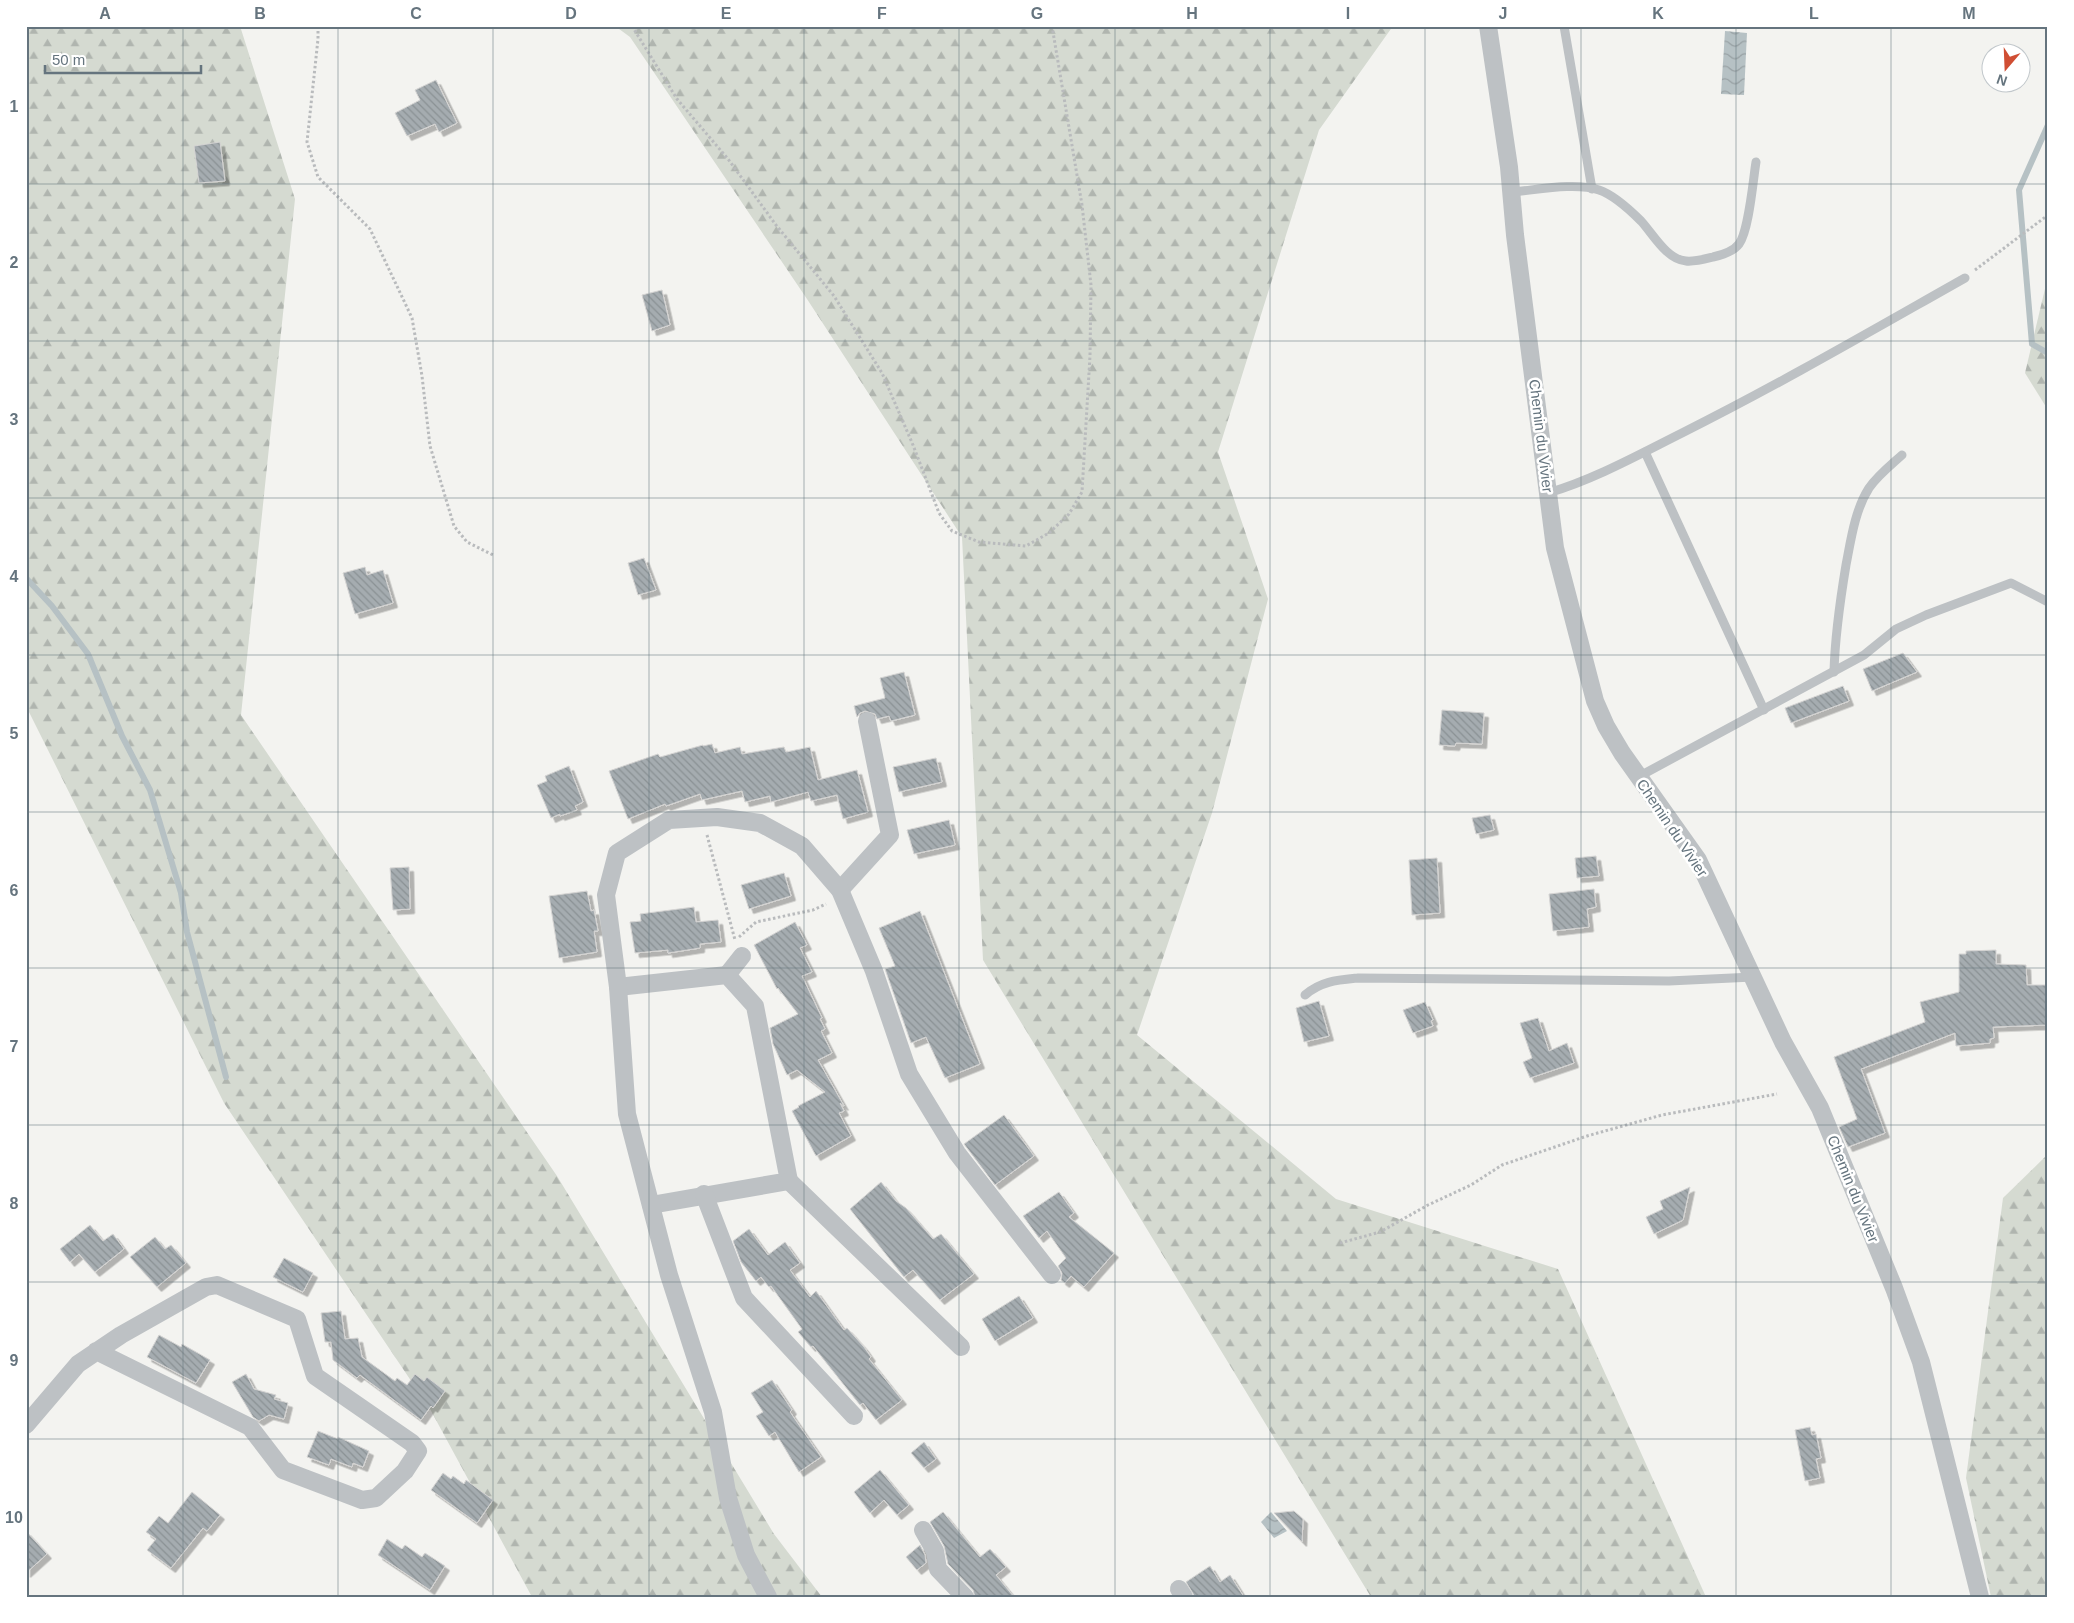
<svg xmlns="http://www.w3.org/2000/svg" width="2074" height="1623" viewBox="0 0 2074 1623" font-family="Helvetica,sans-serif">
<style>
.forest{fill:url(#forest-firs)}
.water{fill:url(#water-waves)}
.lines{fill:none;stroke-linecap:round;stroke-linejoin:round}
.stream{stroke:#b6c1c4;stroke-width:6}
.building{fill:url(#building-back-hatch);stroke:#d5d4d3;filter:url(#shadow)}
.path{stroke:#b9bbbd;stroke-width:3;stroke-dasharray:2.5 2.5;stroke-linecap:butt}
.service{stroke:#bdc1c4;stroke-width:9}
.minor{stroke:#bdc1c4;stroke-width:18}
.grid{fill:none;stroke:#65747e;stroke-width:1;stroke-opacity:0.55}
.labels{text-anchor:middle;stroke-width:5;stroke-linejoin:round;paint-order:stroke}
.street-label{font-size:15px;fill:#65747e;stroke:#fff}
.neatline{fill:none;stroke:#65747e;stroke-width:2}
.grid-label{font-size:16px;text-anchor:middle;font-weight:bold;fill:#65747e}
</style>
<defs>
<pattern id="forest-firs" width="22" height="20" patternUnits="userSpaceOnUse" patternTransform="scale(1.25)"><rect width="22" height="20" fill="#d5dad1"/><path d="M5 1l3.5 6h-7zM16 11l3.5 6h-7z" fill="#b0b5af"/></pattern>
<pattern id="water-waves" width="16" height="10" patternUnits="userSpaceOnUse" patternTransform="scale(1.25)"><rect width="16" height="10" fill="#b6c1c4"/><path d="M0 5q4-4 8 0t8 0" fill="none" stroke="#98a1a4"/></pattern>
<pattern id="building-back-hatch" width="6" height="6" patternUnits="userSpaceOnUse" patternTransform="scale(1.25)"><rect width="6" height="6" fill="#a5acb0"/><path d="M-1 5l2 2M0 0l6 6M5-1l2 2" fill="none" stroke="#8a9194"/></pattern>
<filter id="shadow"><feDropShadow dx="4.5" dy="4.5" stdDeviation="0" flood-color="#0004"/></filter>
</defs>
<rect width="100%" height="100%" fill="#f3f3f0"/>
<g class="forest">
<path d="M26,26h214l55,173 -54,516 316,461 217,358 48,63h-290l-102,-188 -206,-306 -198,-397z"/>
<path d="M615,26h778l-74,104 -101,322 50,147 -56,214 -75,222 199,164 222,70 148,328h-335l-388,-637 -21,-423 -155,-238 -177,-262z"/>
<path d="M2048,276v134l-23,-37z"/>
<path d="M2048,1154v443h-57l-25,-119 37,-280z"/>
</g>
<g class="water">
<path d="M1725,31l22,2 -3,62 -23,-1z"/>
<path d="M1271,1512l16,19 -13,7 -13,-16z"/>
</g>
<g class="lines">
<g class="stream">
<path d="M2048,125l-29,65 13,154 16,9"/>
<path d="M26,578l26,28 36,48 34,82 28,54 31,103 6,39 39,145"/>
</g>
</g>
<g class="building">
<path d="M436,80l21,43 -18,9 -4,-8 -28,12 -12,-23 25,-13 -5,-10z"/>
<path d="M220,142l5,39 -26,2 -5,-37z"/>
<path d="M662,290l8,35 -18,6 -10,-36z"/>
<path d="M644,558l12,32 -18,5 -10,-32z"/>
<path d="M365,567l2,8 16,-5 10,33 -38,11 -12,-41z"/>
<path d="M1903,653l14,19 -45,19 -9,-22z"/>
<path d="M904,672l11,43 -24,6 -2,-5 -12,3 -2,-5 -10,-3 -5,2 -3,4 -3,-11 31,-8 -5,-20z"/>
<path d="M1843,686l6,15 -58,22 -6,-15z"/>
<path d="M1442,710l42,3 -2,31 -26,-1 -1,3 -16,-1z"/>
<path d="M712,744l3,9 25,-6 2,7 42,-7 2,5 24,-5 8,33 39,-10 11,42 -25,7 -6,-24 -26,6 -3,-9 -37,10 -1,-6 -25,6 -3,-11 -40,9 -2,-6 -34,12 -1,-2 -37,15 -19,-48 49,-17 2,3 43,-12v1z"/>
<path d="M936,758l6,24 -43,10 -6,-25z"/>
<path d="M569,766l14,36 -8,4 2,4 -17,6v-2l-9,4 -14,-33 10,-4 -2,-5z"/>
<path d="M1490,815l4,15 -18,4 -4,-16z"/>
<path d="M949,820l6,25 -41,9 -7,-24z"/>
<path d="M1596,856l3,20 -22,2 -2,-20z"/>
<path d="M1437,858l3,55 -28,2 -3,-55z"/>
<path d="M409,867l1,42 -17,1 -3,-42z"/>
<path d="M784,873l7,23 -42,13 -8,-24z"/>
<path d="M1594,889l2,18 -9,2 2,18 -36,4 -4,-37z"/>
<path d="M587,891l4,20 3,-1 4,21h-4l3,21 -38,6 -10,-62z"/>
<path d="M694,907l2,15 22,-2 3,22 -21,2v4l-32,5v-3l-33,3 -5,-31 11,-1 -1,-7z"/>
<path d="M920,911l60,153 -35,14 -19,-41 -15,6 -26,-74 10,-3 -16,-38z"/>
<path d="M795,922l12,23 -7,3 12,24 -10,4 20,42 -2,1 5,10 -4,2 11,22 -14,7 26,46 -4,-3 4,8 -5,2 12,23 -35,20 -24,-45 7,-4 -1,-1 27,-14 -28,-22 -10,5 -14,-31 -3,-16 28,-14 -20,-26 -1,1 -23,-44z"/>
<path d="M1996,950v14l30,1 1,20h21v40l-55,2 1,11 -4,1v4l-34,3 -1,-13 -94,36 24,64 -37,14 -9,-20 18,-8 -23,-62 91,-35 -5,-20 39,-10v-38h7v-3z"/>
<path d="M1319,1001l10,35 -25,6 -8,-34z"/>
<path d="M1425,1002l8,18 -2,1 2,5 -20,7 -10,-23z"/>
<path d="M1538,1018l11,33 18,-8 7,20 -44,15 -7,-16 9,-4 -12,-35z"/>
<path d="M1004,1115l30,41 -39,29 -31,-41z"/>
<path d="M881,1182l15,19 10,7 27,31 8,-5 33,40 -34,26 -27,-30 -9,7 -54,-68z"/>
<path d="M1690,1187l-7,33 -29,14 -8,-17 17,-8 -3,-8z"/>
<path d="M1059,1192l15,21 -5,4 45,36 -30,34 -13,-11 -6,7 -4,-3 1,-7 -4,-7 8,-8 -19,-27 -8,7 -16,-22z"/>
<path d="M90,1225l13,16 10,-7 11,15 -29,23 -16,-18 -9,8 -10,-13z"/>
<path d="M749,1229l19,26 17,-13 15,21 -10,7 20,27 6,-6 28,39 3,-2 17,19 7,10 -2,2 33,41 -26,20 -13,-17 -3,2 -47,-59 -2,1 -13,-15 4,-3 -31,-43 -2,1 -8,-10 -5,4 -15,-19 -8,-21z"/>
<path d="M155,1237l10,12 6,-4 15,18 -29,24 -27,-30z"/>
<path d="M284,1258l29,15 -10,19 -30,-15z"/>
<path d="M1019,1296l14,22 -38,23 -13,-22z"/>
<path d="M341,1311l4,28 13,-1 4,19 33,24 2,-3 10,7 8,-11 9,7 3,-4 18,14 -12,17 -2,-2 -10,14 -61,-45 -3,3 -24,-18 -2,-18h-6l-4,-29z"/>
<path d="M159,1335l22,12 1,-3 28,16 -14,23 -49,-26z"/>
<path d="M246,1374l8,15 22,6 -2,4 14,4 -4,16 -15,-4 -10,6 -6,-4 -21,-35z"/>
<path d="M772,1380l20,30 -2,2 31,45 -22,15 -24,-40 -6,4 -13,-20 7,-4 -12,-19z"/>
<path d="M1810,1427l2,8 4,-1 5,24 -5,1 4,19 -15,3 -10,-51z"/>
<path d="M318,1431l20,8v-2l31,14 -6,16 -10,-4 -1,4 -21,-8 -2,6 -22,-8z"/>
<path d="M924,1442l12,17 -12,9 -13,-15z"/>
<path d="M880,1470l29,35 -12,10 -13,-15 -14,13 -16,-21z"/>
<path d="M443,1473l8,6 2,-3 11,8 2,-4 27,20 -16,23 -46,-33z"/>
<path d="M192,1492l28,23 -13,16 -4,-3 -32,40 -24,-18 9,-11 -10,-7 13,-16 9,7z"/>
<path d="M1294,1511l9,8 -1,23 -28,-29z"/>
<path d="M943,1512l37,45 10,-8 16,18 -10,8 18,22h-39l-2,-7 -25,-26 -4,-18 -14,-24z"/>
<path d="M26,1531l21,23 -21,19z"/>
<path d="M387,1539l15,10 3,-4 17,12 3,-4 20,13 -15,24 -52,-35z"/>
<path d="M920,1545l5,10 1,8 -9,7 -11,-13z"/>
<path d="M1210,1566l10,16 10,-7 14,22h-49l-9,-15z"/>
</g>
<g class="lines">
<g class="path">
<path d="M318,26v13l-11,103 11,35 52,52 42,89 10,58 8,70 24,80 13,16 26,13"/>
<path d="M632,26l45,73 51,60 48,66 58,71 48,77 31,72 26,68 13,18 27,11 47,4 23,-13 20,-19 13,-22 8,-136 1,-71 -9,-80 -30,-179"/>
<path d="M1975,270l73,-55"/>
<path d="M707,835l28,105"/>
<path d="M739,937l17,-15 57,-12 13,-6"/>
<path d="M1340,1243l40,-11 48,-27 43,-20 31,-20 85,-29 75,-21 115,-21"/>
</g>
<g class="service">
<path d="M1564,26l28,163"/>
<path d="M1512,192c25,-2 63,-10 87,-2 15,5 31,20 42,31 12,13 26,39 45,40 8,1 19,-2 27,-4 9,-2 20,-5 26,-13 10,-13 14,-64 17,-82"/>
<path d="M1645,452l119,258"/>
<path d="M1548,493c47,-14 90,-38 134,-60 96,-48 189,-102 283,-155"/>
<path d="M1834,672c1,-37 6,-71 12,-107 5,-26 9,-55 23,-77 9,-13 22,-23 33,-33"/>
<path d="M1638,777l226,-122 32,-26 30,-14 85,-32 37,19"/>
<path d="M1305,995c16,-14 33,-15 53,-17l311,3 84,-4"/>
</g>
<g class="minor">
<path d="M1488,26l21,141 6,68 40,313 40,153 11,25 16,27 76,107 85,182 37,66 74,180 27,74 59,235"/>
<path d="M840,890l50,-55 -23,-114"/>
<path d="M727,975l15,-19"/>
<path d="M618,987l109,-12 28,31 34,175 -138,24"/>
<path d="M789,1181l172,166"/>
<path d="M704,1194l40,104 110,118"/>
<path d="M26,1425l52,-61 43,-29 85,-48 11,-2 80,34 18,57 97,67 6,8 -13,20 -29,27 -14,2 -79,-30 -33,-43 -154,-76"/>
<path d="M923,1530l12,21 3,18 27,28"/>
<path d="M1179,1589l5,8"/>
<path d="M768,1597l-22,-42 -18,-57 -15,-86 -44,-137 -42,-161 -9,-127 -12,-92 11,-42 52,-33 48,-3 43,6 42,23 38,44 34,81 35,103 48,79 95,122"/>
</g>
</g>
<path class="grid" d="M183,26v1571M338,26v1571M493,26v1571M649,26v1571M804,26v1571M959,26v1571M1115,26v1571M1270,26v1571M1425,26v1571M1581,26v1571M1736,26v1571M1891,26v1571M26,184h2022M26,341h2022M26,498h2022M26,655h2022M26,812h2022M26,968h2022M26,1125h2022M26,1282h2022M26,1439h2022"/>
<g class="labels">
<g class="street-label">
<text transform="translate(1541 436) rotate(83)" y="5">Chemin du Vivier</text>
<text transform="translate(1672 828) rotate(56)" y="5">Chemin du Vivier</text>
<text transform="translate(1853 1189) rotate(68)" y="5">Chemin du Vivier</text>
</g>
</g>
<rect width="2074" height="1623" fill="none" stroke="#ffffff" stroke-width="55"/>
<g transform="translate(2006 68) rotate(199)"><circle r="24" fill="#ffffff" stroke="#c1c7cb"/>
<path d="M0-4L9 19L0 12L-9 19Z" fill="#d04e33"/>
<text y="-8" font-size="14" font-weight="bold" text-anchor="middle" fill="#65747e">N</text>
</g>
<path d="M45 65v8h156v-8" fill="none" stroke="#65747e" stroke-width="2.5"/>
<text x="52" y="65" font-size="15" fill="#65747e" stroke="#ffffff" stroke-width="4" paint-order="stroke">50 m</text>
<rect x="28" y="28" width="2018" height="1568" class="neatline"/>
<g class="grid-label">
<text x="105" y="19">A</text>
<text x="260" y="19">B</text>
<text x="416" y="19">C</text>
<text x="571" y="19">D</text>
<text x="726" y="19">E</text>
<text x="882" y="19">F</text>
<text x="1037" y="19">G</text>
<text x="1192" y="19">H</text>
<text x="1348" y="19">I</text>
<text x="1503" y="19">J</text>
<text x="1658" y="19">K</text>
<text x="1814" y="19">L</text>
<text x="1969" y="19">M</text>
<text x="14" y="112">1</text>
<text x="14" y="268">2</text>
<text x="14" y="425">3</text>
<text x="14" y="582">4</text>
<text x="14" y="739">5</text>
<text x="14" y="896">6</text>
<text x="14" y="1052">7</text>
<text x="14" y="1209">8</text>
<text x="14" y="1366">9</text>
<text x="14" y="1523">10</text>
</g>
</svg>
